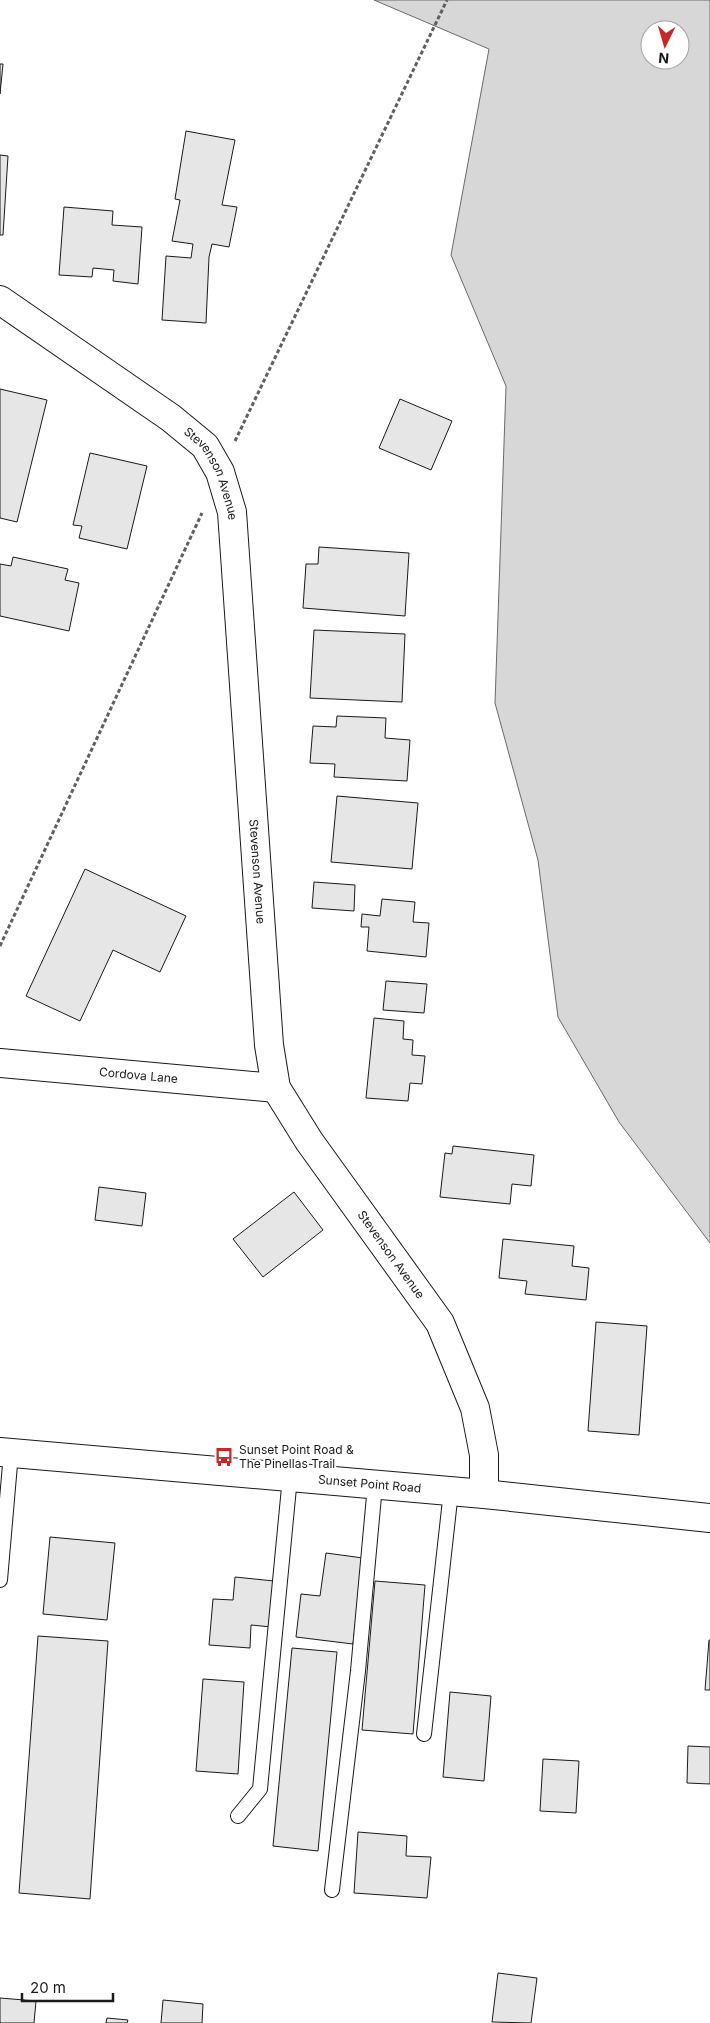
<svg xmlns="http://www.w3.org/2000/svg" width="710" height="2023" viewBox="0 0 710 2023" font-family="Inter,sans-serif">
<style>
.water{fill:#d7d7d7;stroke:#6a6a6a;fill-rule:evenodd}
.building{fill:#e6e6e6;stroke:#1a1a1a}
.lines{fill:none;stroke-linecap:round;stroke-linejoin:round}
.service-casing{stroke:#1a1a1a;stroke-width:16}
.minor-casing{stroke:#1a1a1a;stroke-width:30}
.secondary-casing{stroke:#1a1a1a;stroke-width:30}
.path{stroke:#5f5f5f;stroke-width:3;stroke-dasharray:4 2.5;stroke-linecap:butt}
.service{stroke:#fff;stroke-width:14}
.minor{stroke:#fff;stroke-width:28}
.secondary{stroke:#fff;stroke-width:28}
.labels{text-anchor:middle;stroke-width:4;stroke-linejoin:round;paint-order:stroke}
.street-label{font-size:12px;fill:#1a1a1a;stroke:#fff}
.poi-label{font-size:12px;fill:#1a1a1a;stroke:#fff;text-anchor:start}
</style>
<rect width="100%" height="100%" fill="#fff"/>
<path class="water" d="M374,0h336v1243l-91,-121 -61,-105 -20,-157 -43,-157 11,-317 -55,-131 38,-206zM650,30h30v30h-30z"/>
<g class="building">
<path d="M0,64h3l-3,30z"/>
<path d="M186,131l49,9 -13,65 15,2 -8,40 -17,-3 -3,13 -3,66 -44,-3 4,-64 25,2 2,-14 -21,-3 8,-41 -5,-1z"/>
<path d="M0,155l8,1 -5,79h-3z"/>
<path d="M64,207l49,4 -1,14 30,2 -4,57 -25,-3 1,-11 -21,-2 -1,9 -33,-2z"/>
<path d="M0,389l47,11 -30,122 -17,-4z"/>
<path d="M400,399l52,22 -21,49 -52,-22z"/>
<path d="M90,453l57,13 -20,83 -48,-11 3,-12 -9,-1z"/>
<path d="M319,547l90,6 -4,63 -102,-8 3,-44h12z"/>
<path d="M13,557l55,12 -3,11 14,3 -10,48 -69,-15v-52l11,2z"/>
<path d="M314,630l91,4 -3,68 -92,-4z"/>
<path d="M337,716l49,2 -1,20 25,2 -3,41 -73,-4 1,-13 -25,-1 3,-37 23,1z"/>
<path d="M337,796l81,7 -6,66 -81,-7z"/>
<path d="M85,869l101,47 -26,56 -47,-22 -33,71 -54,-25z"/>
<path d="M314,882l41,3 -1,26 -42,-3z"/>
<path d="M382,899l33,3 -2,20 16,1 -3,34 -59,-6 2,-24h-8l1,-13 18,2z"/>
<path d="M386,981l41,3 -3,29 -41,-3z"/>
<path d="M374,1018l30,3 -1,18 10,1 -1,15 13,1 -3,28 -12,-1 -2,18 -42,-3z"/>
<path d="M453,1146l81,9 -3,31 -19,-2 -2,20 -70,-7 5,-44 7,1z"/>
<path d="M99,1187l47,6 -4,33 -47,-6z"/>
<path d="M294,1192l29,38 -60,47 -30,-38z"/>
<path d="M503,1239l71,7 -2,20 17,2 -3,32 -61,-6 2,-13 -28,-3z"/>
<path d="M596,1322l51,4 -8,109 -51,-4z"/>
<path d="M50,1537l65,6 -8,77 -64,-6z"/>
<path d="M326,1553l37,5 -10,86 -57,-7 5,-43 19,2z"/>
<path d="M235,1577l39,4 -3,46 -20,-2 -1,23 -41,-3 4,-46 20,1z"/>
<path d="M375,1581l50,4 -12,149 -51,-4z"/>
<path d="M38,1636l70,5 -18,258 -71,-6z"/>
<path d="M709,1640h1v50h-5z"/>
<path d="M292,1648l45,4 -19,199 -45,-5z"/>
<path d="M203,1679l41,3 -6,92 -42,-3z"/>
<path d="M450,1692l41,4 -7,85 -41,-4z"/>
<path d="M688,1746l22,1v37l-23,-1z"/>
<path d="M543,1759l36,2 -3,52 -36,-2z"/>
<path d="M358,1832l49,4 -1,20 25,1 -4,41 -73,-5z"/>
<path d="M498,1973l39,5 -6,45 -39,-1z"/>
<path d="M0,1998l36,3 -2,22h-34z"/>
<path d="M163,2000l40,4 -1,19h-41z"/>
<path d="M107,2018l21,2 -1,3h-21z"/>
</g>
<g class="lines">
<g class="service-casing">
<g id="service">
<path d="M0,1580l11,-127"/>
<path d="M424,1734l27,-243"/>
<path d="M238,1816l22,-27 30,-312"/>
<path d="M332,1890l26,-219 17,-186"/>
</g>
</g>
<g class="minor-casing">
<g id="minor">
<path id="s1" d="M0,300l171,118 34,28 15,26 12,40 37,533 7,43 33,53 131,182 35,85 9,47v39"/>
<path id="s2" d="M0,1063l276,25"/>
</g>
</g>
<g class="secondary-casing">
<g id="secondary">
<path id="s3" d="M0,1452l484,42 226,24"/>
</g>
</g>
<g class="path">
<path d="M235,441l212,-441"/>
<path d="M0,946l202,-433"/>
</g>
<use href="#service" class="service"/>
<use href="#minor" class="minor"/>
<use href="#secondary" class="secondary"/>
</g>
<defs>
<g id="bus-bare" transform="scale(1.5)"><path d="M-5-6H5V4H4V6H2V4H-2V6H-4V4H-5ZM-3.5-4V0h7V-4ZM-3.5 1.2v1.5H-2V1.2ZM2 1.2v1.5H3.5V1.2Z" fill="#c62828" stroke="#fff" stroke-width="2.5" paint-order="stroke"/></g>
</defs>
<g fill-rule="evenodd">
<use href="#bus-bare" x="224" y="1457"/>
</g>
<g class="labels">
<g class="street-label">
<text dy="4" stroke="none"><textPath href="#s1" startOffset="279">Stevenson Avenue</textPath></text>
<text dy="4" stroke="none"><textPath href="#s1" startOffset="684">Stevenson Avenue</textPath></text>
<text dy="4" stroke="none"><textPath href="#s2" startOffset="139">Cordova Lane</textPath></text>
<text dy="4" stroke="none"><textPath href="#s1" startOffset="1104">Stevenson Avenue</textPath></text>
<text dy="4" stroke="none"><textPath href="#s3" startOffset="371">Sunset Point Road</textPath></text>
</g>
<g class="poi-label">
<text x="239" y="1454">Sunset Point Road &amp;<tspan x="239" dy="14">The Pinellas Trail</tspan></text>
</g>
</g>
<g transform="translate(665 45) rotate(185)"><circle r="24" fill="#ffffff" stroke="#a3a3a3"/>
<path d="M0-4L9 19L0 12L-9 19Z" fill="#c62828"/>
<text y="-8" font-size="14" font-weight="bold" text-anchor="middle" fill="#1a1a1a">N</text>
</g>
<path d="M22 1993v8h91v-8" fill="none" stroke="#1a1a1a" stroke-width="2.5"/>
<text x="30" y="1993" font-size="15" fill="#1a1a1a" stroke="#ffffff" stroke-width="4" paint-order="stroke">20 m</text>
</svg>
